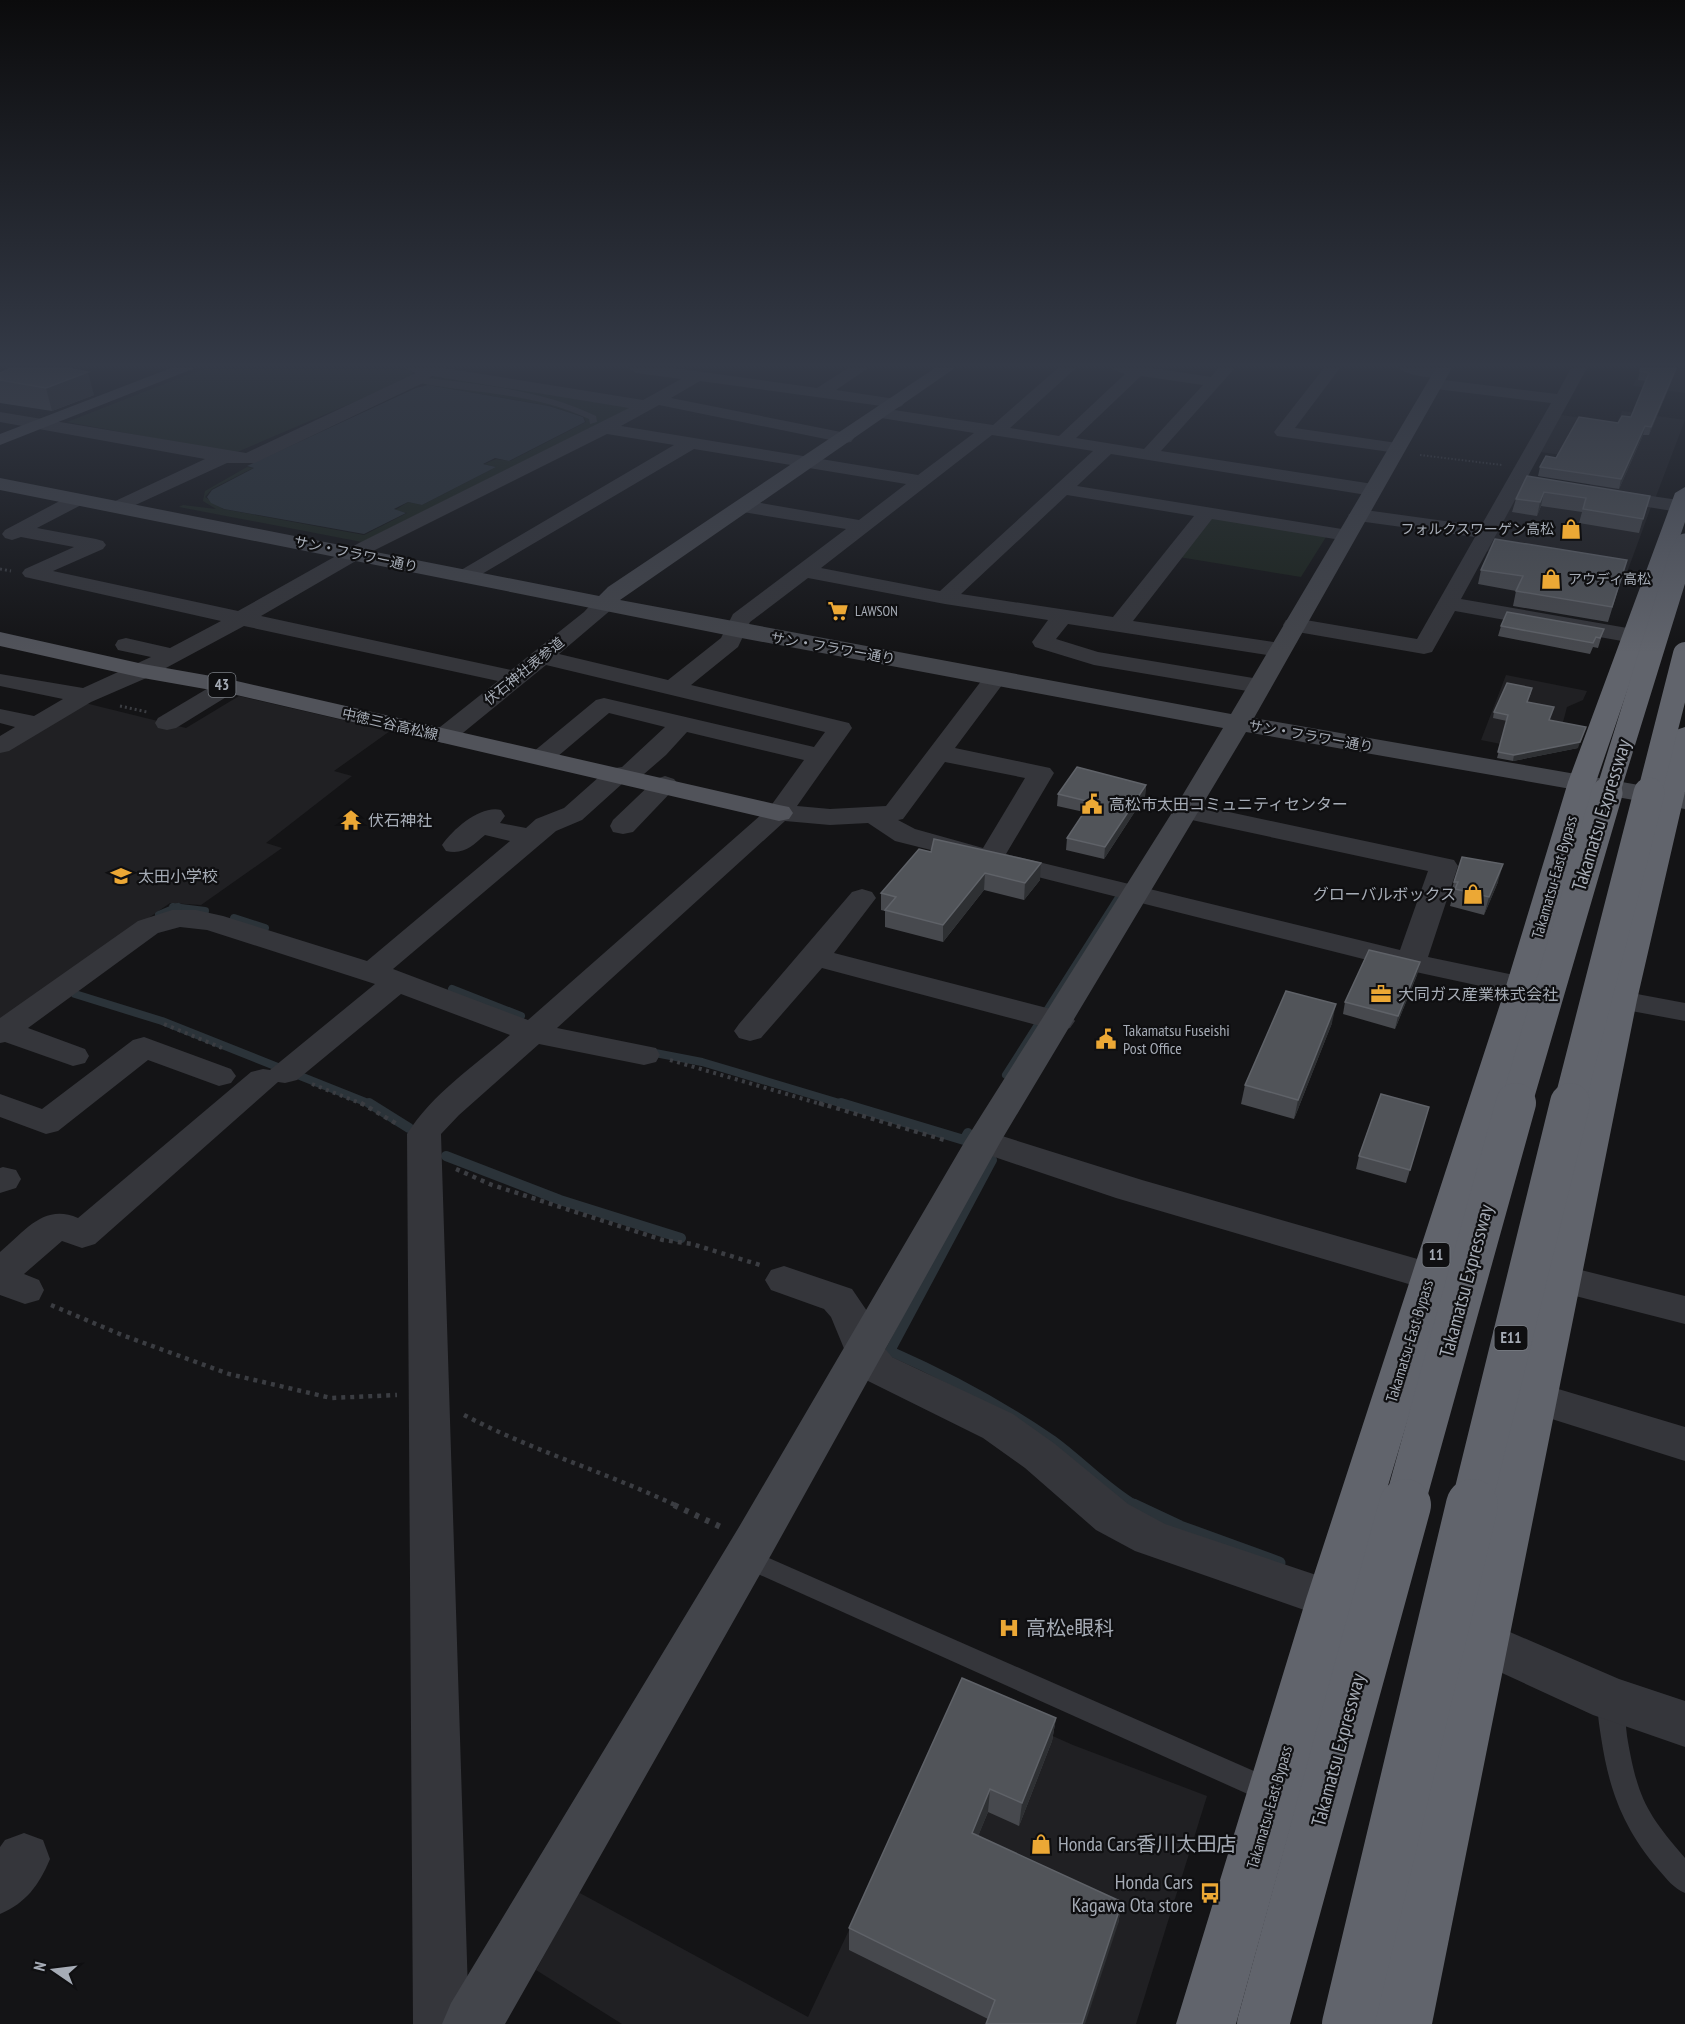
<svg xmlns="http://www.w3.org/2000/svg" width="1685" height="2024" viewBox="0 0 1685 2024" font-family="'PT Sans Narrow','Noto Sans JP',sans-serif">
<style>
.built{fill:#202023}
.green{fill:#1c241d}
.water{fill:#2b3339}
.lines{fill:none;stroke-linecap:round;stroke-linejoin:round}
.stream-far2{stroke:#2b3339;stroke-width:8}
.stream-far1{stroke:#2b3339;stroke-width:10}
.stream{stroke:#2b3339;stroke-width:13}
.path-far4{stroke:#3b3d42;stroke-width:2;stroke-dasharray:1.5 2;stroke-linecap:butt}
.path-far3{stroke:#3b3d42;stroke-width:3;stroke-dasharray:2 3;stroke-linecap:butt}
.path-far2{stroke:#3b3d42;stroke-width:4;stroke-dasharray:3 4.5;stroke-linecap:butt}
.path-far1{stroke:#3b3d42;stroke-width:4.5;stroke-dasharray:4 5;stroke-linecap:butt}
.path{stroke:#3b3d42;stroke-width:6;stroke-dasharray:4.5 7;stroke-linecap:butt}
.lane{fill:#35363b;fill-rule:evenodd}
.street{fill:#35363b;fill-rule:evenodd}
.secondary{fill:#43454b;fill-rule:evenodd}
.primary{fill:#51535a;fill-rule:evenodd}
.highway{fill:#61646c;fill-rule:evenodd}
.highway-bridge-far4{stroke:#61646c;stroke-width:19}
.highway-bridge-far3{stroke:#61646c;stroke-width:24}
.highway-bridge-far2{stroke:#61646c;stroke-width:31}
.highway-bridge-far1{stroke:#61646c;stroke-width:40}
.highway-bridge{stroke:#61646c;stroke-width:52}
.wall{fill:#47494e}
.shaded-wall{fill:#2e3033}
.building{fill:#515459;stroke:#5f6268;stroke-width:1.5}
.labels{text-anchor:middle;stroke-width:4.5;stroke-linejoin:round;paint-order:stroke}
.far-poi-label{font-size:14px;fill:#a6acb6;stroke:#0f0f11;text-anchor:start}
.far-street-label{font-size:14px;fill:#a6acb6;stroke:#0f0f11}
.shield{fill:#0f0f11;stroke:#797d84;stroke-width:1.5}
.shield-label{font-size:15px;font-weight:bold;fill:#a6acb6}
.poi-label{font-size:16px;fill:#a6acb6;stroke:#0f0f11;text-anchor:start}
.street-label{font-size:16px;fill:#a6acb6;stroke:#0f0f11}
.near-street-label{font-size:20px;fill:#a6acb6;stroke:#0f0f11}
.near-poi-label{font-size:20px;fill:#a6acb6;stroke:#0f0f11;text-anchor:start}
</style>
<rect width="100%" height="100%" fill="#141416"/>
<g class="built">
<path d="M1641,368h44v25l-52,-7z"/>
<path d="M1622,411l63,9 -30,79 -67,-9 11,-30 -59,-8 21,-37 56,8z"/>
<path d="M1522,485l129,22 -25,68 -140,-24z"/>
<path d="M1506,675l81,16 -4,9 -16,7 -9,34 -37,7 -40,-8z"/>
<path d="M239,696l151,35 -56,40 18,5 -86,67 16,5 -81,57 -31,-2 -170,119v-270l85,-49 101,25z"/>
<path d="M960,1695l113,50 134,51 -71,228h-514l-86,-54 42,-78 230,125z"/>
</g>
<g class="green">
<path d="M205,368h190l17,3 3,5 -180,77 -168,-31z"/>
<path d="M439,376l193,31 -270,135 -183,-35 4,-2 33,4 -13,-8 2,-10 42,-24 6,1 -41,21 -7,8 18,12 141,26 43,-22 -12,-3 13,-8 14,3 74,-38 -12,-3 12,-5 14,2 76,-39 -2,-5 -33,-11 -124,-21 -1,-6z"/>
<path d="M1219,518l107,19 -25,40 -122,-20 31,-38z"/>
</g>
<path class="water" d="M428,385l121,21 34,11 2,5 -76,39 -14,-3 -12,6 13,3 -74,38 -14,-3 -14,7 12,4 -42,21 -140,-25 -13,-6 -4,-6 5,-7 42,-22 -7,-2 169,-78z"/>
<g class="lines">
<g class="stream-far2">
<path d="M173,907l32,4"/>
<path d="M159,915l19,-8"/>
<path d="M234,918l31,10"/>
<path d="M452,989l69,27"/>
<path d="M75,994l87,27 211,84"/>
<path d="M650,1052l52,10 144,43"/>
<path d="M1006,1075l112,-176"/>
</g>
<g class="stream-far1">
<path d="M369,1103l40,25"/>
<path d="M841,1103l123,37 4,-7"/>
<path d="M446,1156l114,44 121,38"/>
<path d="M992,1160l-102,191c57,25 111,54 162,89 29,21 53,48 84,66"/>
</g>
<path class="stream" d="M1133,1505l47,22 99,36"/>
<path class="path-far4" d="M1420,455l82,10"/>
<g class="path-far3">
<path d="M0,569l11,2"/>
<path d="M120,706l27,6"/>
</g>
<g class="path-far2">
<path d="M164,1024l58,24"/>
<path d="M670,1060l154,45"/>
<path d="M312,1084l53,21"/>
</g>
<g class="path-far1">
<path d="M361,1103l36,21"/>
<path d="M819,1103l129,38"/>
<path d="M456,1169l36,16 171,55 29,4 68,21"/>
<path d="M51,1305l71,30 107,39 102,24 66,-3"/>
<path d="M464,1415c69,36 144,58 213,91"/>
</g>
<path class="path" d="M674,1505l49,23"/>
<g class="lane">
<path d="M417,377c60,7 124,12 179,39l1,6 -7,2 -1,-5c-55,-27 -116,-25 -175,-37z"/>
<path d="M746,1548l533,234 4,9 -4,9 -9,4 -9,-4 -523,-235 -4,-7 4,-7z"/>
<path d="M1610,1688l9,4c7,15 6,34 9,50 10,57 20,73 57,116v35c-12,-5 -18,-14 -27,-24 -35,-41 -49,-79 -57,-132 -2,-15 -6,-31 0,-45z"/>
</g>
<g class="street">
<path d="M404,368h40l199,32 38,-21 -45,-6 -8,-5h46l143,20 31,-20h20l-32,22 66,10 2,3 -2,3 -6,2 -196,-27 -29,17 180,36 3,4 -3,4 -6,1 -186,-38 -38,21 297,49 56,-42 -93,-15 -6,-1 -2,-4 2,-4 6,-1 112,17 65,-57h18l-66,60 49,8 66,-62 -15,-6h43l58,9 7,-9h17l-74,83 212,33 7,2 2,4 -2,4 -7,2 -262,-42 -34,32 277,45 3,4 -3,4 -7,2 -135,-22 -79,102 147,22 8,2 3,5 -3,5 -8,2 -212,-33 -12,15 42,13 161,27 8,2 4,5 -4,5 -8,2 -165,-28 -59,-18 -3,-5 16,-22 -103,-16 -137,-26 -58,44 -12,25 -47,38 158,38 3,5 -55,78 33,3 56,-3 102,-134h16l4,5 -53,71 95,20 4,5 -48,81 394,96 28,-79 -241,-52 -9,-2 -4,-6 4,-6 9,-2 267,57 4,6 -30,91 105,22 4,7 -4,7 -11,2 -111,-24 -516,-130 -27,-18 -38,2 -45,-4 -228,207 99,20 4,7 -4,7 -12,3 -105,-21 -80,71 -18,19 28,890h-56l-6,-890c25,-40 67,-68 103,-99l-109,-41 -104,86 -12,3 -7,-1 -183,162 -13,4 -20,-7 -38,33 15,6 5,10 -5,10 -14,4 -25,-9v-43c25,-21 44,-49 78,-34l173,-146 12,-3 7,1 105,-86 -168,-54 -27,-3 -22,6 -130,95 57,21 4,7 -4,7 -12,3 -68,-24 -5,1v-25l138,-97 34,-11h24l27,6 144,45 143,-120 -25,-6c-13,11 -21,20 -39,16l-4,-6c12,-17 39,-40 59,-35l4,6 -5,7 26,5 10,-9 28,-11 44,-39 14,-2 43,-40 -56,-14 -58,49 -9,3 -9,-3 -4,-5 4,-5 63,-52 8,-2 210,49 11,-15 -279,-67 -93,76 -9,2 -9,-2 -3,-5 3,-5 63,-50 -254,-55 -93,50 -60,26 -82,49 -9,2v-17l15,-9 -15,-4v-14l34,7 29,-17 -63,-13v-12l83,14 68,-31 -33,-7 -3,-5 3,-5 8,-2 44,10 51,-27 -196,-44 -3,-4 3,-4 49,-22 -53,-10 -9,3 -7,-2 -3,-4 3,-4 66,-35h14l2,4 -2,4 -48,25 59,11 7,2 3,4 -3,4 -50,22 185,40 121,-68 270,-135 -197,-32 -9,7 -168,80h-28l-109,50 -7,-2 -3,-4 3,-4 94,-44 -205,-37v-10l246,41 170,-80zM1141,376l62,9 -59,64 -68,-11zM607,434l67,11 -218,128 -3,4 3,4h14l224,-132 212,35 -47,36 -116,-20 -7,2 -3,4 3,4 7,2 103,17 -113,85 -12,24 -53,42 -109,-26 53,-45 3,-5 -3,-5h-16l-12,13 -73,58 -250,-54 112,-65zM992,435l101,16 -153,140 -119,-23zM1067,495l127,21 -81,101 -152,-23zM687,732l117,28 -34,47 -242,213 -135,-51 163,-138 26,-11 41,-37 13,-2 30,-26zM945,762l80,16 -42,70 -68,-19 -17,-9 5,-1z"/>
<path d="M1324,368h16l-45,60 102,15 9,5 -3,4 -6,1 -120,-17 -3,-4 3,-4z"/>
<path d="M1399,368h43l8,5c-8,9 -43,3 -51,-5z"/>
<path d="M1571,368h16l-126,231 172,30 8,2 3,5 -3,5 -8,2 -178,-32 -23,41 -8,2 -138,-24 -3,-5 3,-5 8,-2 123,21 58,-102 -117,-16 -10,-6 10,-6 123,17 70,-123 -115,-14 -8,-5 8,-5 121,15z"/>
<path d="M1605,489l80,12v12l-87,-14 -2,-4z"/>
<path d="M228,679l8,2 4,5 -4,5 -60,37 -9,2 -9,-2 -3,-5 3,-5 62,-37z"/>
<path d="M665,776l9,3 4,5 -4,5 -41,43 -10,2 -10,-2 -3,-6 3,-6 43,-41z"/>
<path d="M862,889l10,3 4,6 -42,55 236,61 5,7 -5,7 -11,3 -237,-63 -61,70 -11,3 -11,-3 -5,-7 5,-7 113,-132z"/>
<path d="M1621,991l64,12v18l-75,-14 -5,-7 5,-7z"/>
<path d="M144,1037l87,32 5,7 -5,7 -12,3 -71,-26 -90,71 -12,3 -46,-17v-23l42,15 91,-69z"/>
<path d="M983,1130l159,50 300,86 6,10 -6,10 -13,4 -313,-92 -145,-49 -5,-8 5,-8z"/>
<path d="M3,1167l13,3 5,9 -5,9 -16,5v-25z"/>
<path d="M1561,1265l124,31v28l-137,-35 -6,-10 6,-10z"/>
<path d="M784,1266l68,23 15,22 14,33 11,13 121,57 42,30 73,60 37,20 181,61 7,14 -7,14 -16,6 -195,-68 -39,-21 -71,-62 -42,-30 -119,-59 -14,-16 -19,-46 -7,-8 -53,-19 -6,-10 6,-10z"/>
<path d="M1535,1382l150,45v34l-165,-52 -6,-11 6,-11z"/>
<path d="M1482,1620l137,59 66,22v46l-92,-32 -128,-59 -7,-15 7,-15z"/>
<path d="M24,1833l19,7 7,19c-11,26 -24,44 -50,55v-67l5,-7z"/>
</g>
<g class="secondary">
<path d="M171,368h24l-195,77v-11z"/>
<path d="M935,368h20l-335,232 611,114 205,-346h16l-198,350 431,75v16l-439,-77 -245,409 -230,414 -266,469h-63l9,-21 288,-476 226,-386 208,-330 50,-83 -487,-91 -736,-147v-12l599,118 9,-9z"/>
</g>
<path class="primary" d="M0,632l143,32 85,15 551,126 10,2 4,6 -4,6 -10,2 -551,-128 -85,-15 -143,-32z"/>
<g class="highway">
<path d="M1685,487v35l-89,260 -58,204 -184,613 -118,425h-60l130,-425 200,-613 62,-204 107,-289z"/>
<path d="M1685,727v65l-48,208 -205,1024h-60l233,-1024 67,-265 4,-5z"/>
</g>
<path class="highway-bridge-far4" d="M1681,555l4,-12"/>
<g class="highway-bridge-far3">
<path d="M1607,795l75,-242"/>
<path d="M1649,795l36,-141"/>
</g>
<g class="highway-bridge-far2">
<path d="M1516,1105l91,-312"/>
<path d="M1569,1105l80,-312"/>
</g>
<g class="highway-bridge-far1">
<path d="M1404,1506l112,-403"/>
<path d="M1471,1506l99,-403"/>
</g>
<g class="highway-bridge">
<path d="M1263,2024l142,-519"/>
<path d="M1348,2024l124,-519"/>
</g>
</g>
<g class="wall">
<path d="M1677,368l-28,67h-6l-24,54 -81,-13 2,-9 78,-44 13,-6 15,-36 -8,-1 2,-9z"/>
<path d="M0,373l94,22 -42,16 -52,-8z"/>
<path d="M1527,476l123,20 -11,37 -60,-10 3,-11 -41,-6 -4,10 -25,-4 4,-13z"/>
<path d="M1627,560l-19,62 -95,-16 3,-15 -38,-7 3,-14z"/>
<path d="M1501,626l103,3 -6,19 -5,-1 -3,7 -92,-18z"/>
<path d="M1531,693l-4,9 25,11 -3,7 29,28 -65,13 -16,-3 10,-37 -14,-3 1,-6z"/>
<path d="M1146,785l-1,11 -41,63 -38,-9 1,-12 17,-26 -27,-6 1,-12z"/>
<path d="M919,849l121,31 -16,20 -40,-10 -41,52 -58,-15v-16l-4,-1v-17z"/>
<path d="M1454,882h44l-14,33 -34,-9 2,-7h-3z"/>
<path d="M1420,962l-3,13 -22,54 -52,-15 2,-12z"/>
<path d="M1332,1023l-38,96 -53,-15 4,-19z"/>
<path d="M1429,1107l-23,76 -50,-14 3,-13z"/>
<path d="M1056,1718l-4,23 -33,85 -31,-14 -10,24 144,66 -4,22 -130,95 -139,-69v-22z"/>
</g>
<g class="shaded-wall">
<path d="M1676,368h1l-28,67 2,-8z"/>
<path d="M88,372l6,23 -42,16 -6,-23z"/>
<path d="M1645,426l-2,9 -24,54 2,-10z"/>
<path d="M1544,492l-3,14 -4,10 3,-14z"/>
<path d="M1586,727l-8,21 -65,13 1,-6z"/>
<path d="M1146,785l-1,11 -41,63 1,-12z"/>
<path d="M1041,863l-1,17 -16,20 1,-17z"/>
<path d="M1503,864l-5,18 -14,33 5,-18z"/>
<path d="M985,873l-1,17 -41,52v-17z"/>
<path d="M1420,962l-3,13 -22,54 3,-13z"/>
<path d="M1336,1004l-4,19 -38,96 4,-19z"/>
<path d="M1056,1718l-4,23 -33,85 3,-23z"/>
<path d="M990,1789l-2,23 -18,44 2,-23z"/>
<path d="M1122,1902l-4,22 -33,100h-3z"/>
</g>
<g class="building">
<path d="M11,368h56l21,4 -42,16 -46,-8v-7z"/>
<path d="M1641,368h35l-25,59 -6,-1 -24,53 -81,-12 6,-11 10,2 23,-41 39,6 4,-7 9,1 18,-44 -9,-2z"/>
<path d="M1527,476l123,20 -7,23 -60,-10 3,-11 -42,-6 -4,10 -24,-3z"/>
<path d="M1495,539l132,21 -15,47 -96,-16 7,-15 -42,-6z"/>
<path d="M1507,612l97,17 -4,9 -4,-1 -3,6 -92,-17z"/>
<path d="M1507,683l25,5 -5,14 27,5 -5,13 37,7 -6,15 -66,13 -16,-3 10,-37 -14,-3z"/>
<path d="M1077,767l69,18 -41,62 -38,-9 24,-36 -33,-8z"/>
<path d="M934,839l107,24 -16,20 -40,-10 -42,52 -58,-15 11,-13 -15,-4 38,-44 12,3z"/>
<path d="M1462,857l41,7 -14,33 -34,-8 3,-7h-4z"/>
<path d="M1369,950l51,12 -22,54 -53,-14z"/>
<path d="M1286,991l50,13 -38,96 -53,-15z"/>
<path d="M1381,1094l48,13 -19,63 -51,-14z"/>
<path d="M962,1678l94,40 -34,85 -32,-14 -18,44 150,69 -40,122h-96l9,-24 -146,-72z"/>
</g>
<linearGradient id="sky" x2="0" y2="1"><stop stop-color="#0b0b0c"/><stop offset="0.56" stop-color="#343a47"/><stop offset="1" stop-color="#343a47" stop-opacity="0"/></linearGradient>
<rect width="1685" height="652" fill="url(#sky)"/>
<defs>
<g id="shop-bare" transform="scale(1.62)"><path d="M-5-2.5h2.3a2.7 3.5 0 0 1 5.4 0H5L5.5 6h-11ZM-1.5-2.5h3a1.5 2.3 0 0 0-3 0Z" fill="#eca835" stroke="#0f0f11" stroke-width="2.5" paint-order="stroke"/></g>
<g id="supermarket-bare" transform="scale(1.62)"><path d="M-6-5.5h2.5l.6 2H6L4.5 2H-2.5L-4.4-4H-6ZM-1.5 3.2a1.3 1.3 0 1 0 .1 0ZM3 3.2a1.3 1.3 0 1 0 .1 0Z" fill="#eca835" stroke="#0f0f11" stroke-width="2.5" paint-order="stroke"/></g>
<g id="civic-bare" transform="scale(1.62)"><path d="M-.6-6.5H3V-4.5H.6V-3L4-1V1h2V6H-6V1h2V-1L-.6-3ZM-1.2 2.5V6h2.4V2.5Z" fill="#eca835" stroke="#0f0f11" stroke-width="2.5" paint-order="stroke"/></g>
<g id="temple-bare" transform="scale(1.62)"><path d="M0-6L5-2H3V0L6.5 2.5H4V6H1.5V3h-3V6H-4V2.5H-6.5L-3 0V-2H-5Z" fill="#eca835" stroke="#0f0f11" stroke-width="2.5" paint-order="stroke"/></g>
<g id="school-bare" transform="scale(1.62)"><path d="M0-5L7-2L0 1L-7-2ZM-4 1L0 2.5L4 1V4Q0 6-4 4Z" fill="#eca835" stroke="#0f0f11" stroke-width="2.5" paint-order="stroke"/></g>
<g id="office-bare" transform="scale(1.62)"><path d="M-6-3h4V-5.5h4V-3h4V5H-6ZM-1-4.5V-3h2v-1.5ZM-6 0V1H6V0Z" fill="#eca835" stroke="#0f0f11" stroke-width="2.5" paint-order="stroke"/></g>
<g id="hospital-bare" transform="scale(1.62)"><path d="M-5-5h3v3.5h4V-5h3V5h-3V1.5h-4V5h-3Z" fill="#eca835" stroke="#0f0f11" stroke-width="2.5" paint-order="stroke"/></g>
<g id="bus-bare" transform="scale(1.62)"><path d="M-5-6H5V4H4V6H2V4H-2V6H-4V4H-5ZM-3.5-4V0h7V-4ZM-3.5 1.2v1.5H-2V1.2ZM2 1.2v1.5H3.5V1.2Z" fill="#eca835" stroke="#0f0f11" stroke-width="2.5" paint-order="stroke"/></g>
</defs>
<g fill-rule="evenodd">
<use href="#shop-bare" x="1571" y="529"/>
<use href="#shop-bare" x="1551" y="579"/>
<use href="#supermarket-bare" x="838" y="611"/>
<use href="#civic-bare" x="1092" y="804"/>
<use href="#temple-bare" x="351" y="820"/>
<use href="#school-bare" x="121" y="876"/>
<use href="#shop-bare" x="1473" y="894"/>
<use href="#office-bare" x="1381" y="994"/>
<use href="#civic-bare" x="1106" y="1039"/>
<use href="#hospital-bare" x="1009" y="1628"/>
<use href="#shop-bare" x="1041" y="1844"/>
<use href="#bus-bare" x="1210" y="1893"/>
</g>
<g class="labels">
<g class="far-poi-label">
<text x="1554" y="534" text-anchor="end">フォルクスワーゲン高松</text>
<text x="1568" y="584">アウディ高松</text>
<text x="855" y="616">LAWSON</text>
</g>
<g class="far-street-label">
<text transform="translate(356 554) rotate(12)" y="5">サン・フラワー通り</text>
<text transform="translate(833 648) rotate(10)" y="5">サン・フラワー通り</text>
<text transform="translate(524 671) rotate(-39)" y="5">伏石神社表参道</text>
<text transform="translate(390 724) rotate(13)" y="5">中徳三谷高松線</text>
<text transform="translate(1311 736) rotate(10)" y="5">サン・フラワー通り</text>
</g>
<g class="shield">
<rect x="208.5" y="673" width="27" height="24" rx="4.5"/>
<rect x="1422.5" y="1243" width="27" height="24" rx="4.5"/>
<rect x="1494.5" y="1326" width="33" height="24" rx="4.5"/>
</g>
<g class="shield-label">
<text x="222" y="690">43</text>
<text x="1436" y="1260">11</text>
<text x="1511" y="1343">E11</text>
</g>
<g class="poi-label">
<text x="1109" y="810">高松市太田コミュニティセンター</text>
<text x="368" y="826">伏石神社</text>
<text x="138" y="882">太田小学校</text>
<text x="1456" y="900" text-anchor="end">グローバルボックス</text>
<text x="1398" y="1000">大同ガス産業株式会社</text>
<text x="1123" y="1036">Takamatsu Fuseishi<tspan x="1123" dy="18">Post Office</tspan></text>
</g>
<g class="street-label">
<text transform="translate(1554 877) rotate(-74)" y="6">Takamatsu-East Bypass</text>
<text transform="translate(1409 1341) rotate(-73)" y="6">Takamatsu-East Bypass</text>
<text transform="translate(1269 1807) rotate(-74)" y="6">Takamatsu-East Bypass</text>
</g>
<g class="near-street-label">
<text transform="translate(1601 815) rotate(-73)" y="7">Takamatsu Expressway</text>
<text transform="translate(1466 1281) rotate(-75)" y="7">Takamatsu Expressway</text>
<text transform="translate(1338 1750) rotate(-75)" y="7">Takamatsu Expressway</text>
</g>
<g class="near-poi-label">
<text x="1026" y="1635">高松e眼科</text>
<text x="1058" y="1851">Honda Cars香川太田店</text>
<text x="1193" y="1889" text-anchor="end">Honda Cars<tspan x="1193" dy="23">Kagawa Ota store</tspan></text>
</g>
</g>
<g transform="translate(54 1970) rotate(284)" stroke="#0f0f11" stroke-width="4.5" paint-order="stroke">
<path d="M0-4.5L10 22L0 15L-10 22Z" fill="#a6acb6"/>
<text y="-9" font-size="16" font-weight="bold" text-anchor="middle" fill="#a6acb6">N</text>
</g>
</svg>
